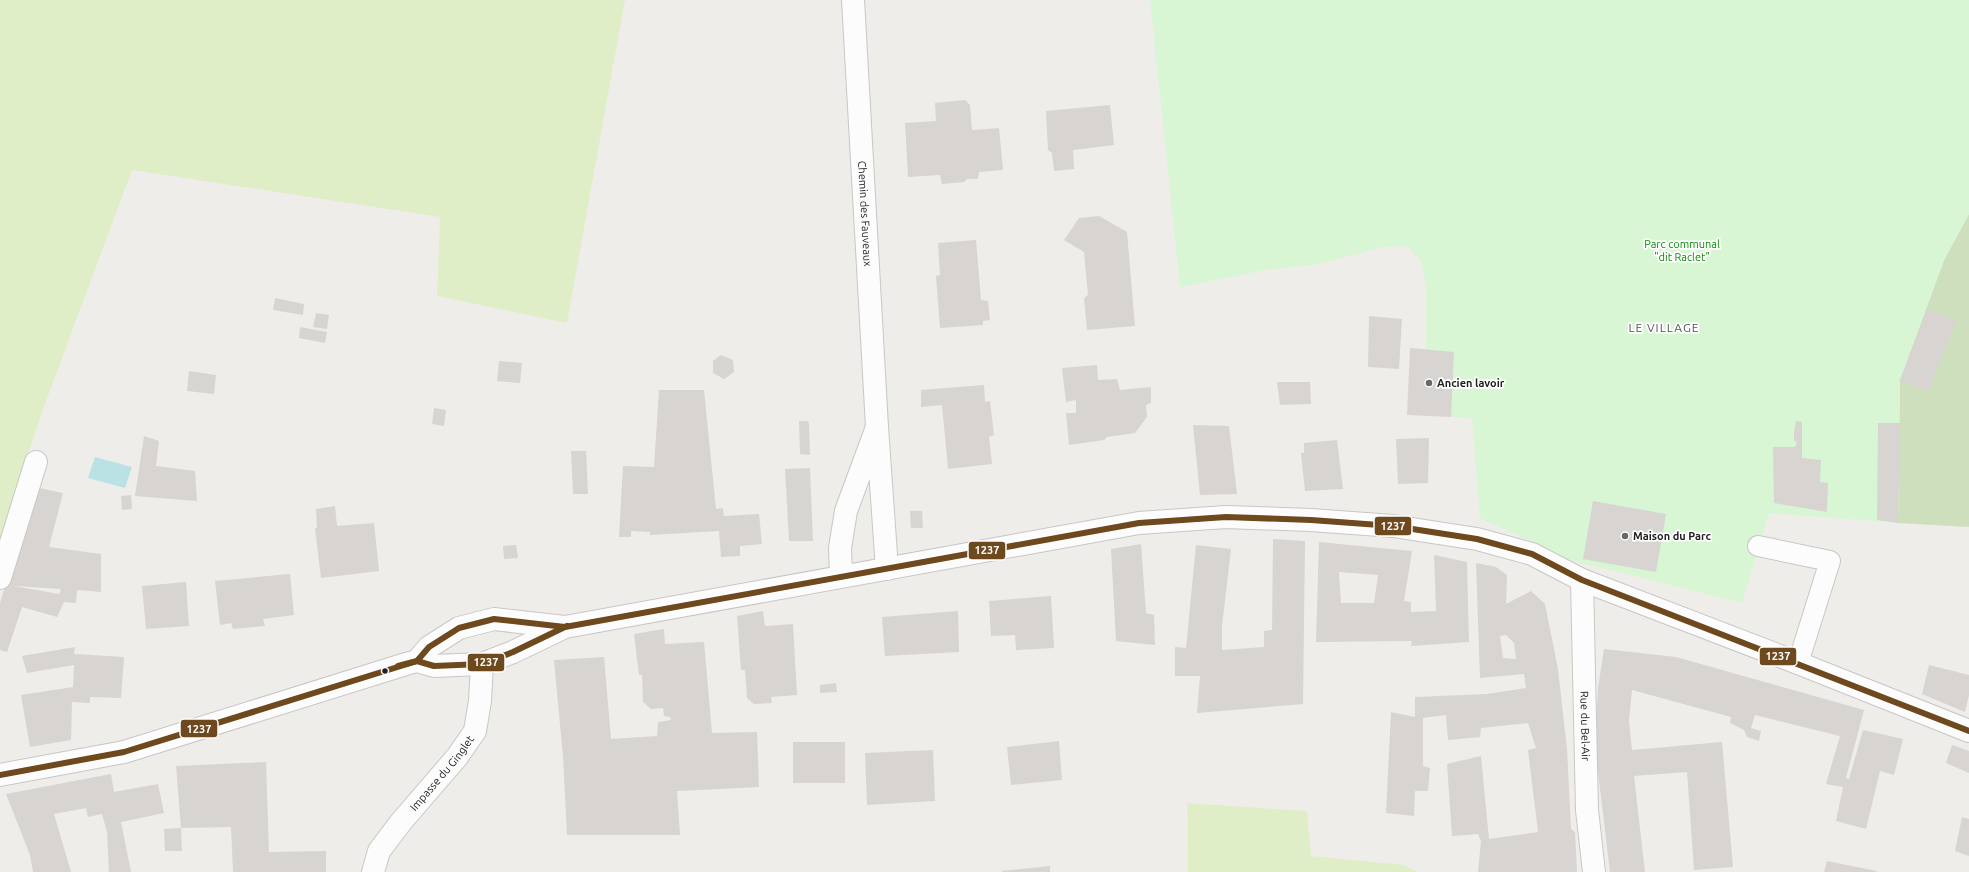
<svg xmlns="http://www.w3.org/2000/svg" width="1969" height="872" viewBox="0 0 1969 872" font-family="Ubuntu,sans-serif">
<style>
.grass{fill:#e0eec7}
.forest{fill:#cddfbd}
.park{fill:#d8f6d4}
.water{fill:#bae1e4}
.building{fill:#d7d4d2;fill-rule:evenodd}
.lines{fill:none;stroke-linecap:round;stroke-linejoin:round}
.service-casing{stroke:#c8c7c6;stroke-width:22}
.minor-casing{stroke:#c8c7c6;stroke-width:24}
.tertiary-casing{stroke:#c8c7c6;stroke-width:24}
.service{stroke:#fdfcfc;stroke-width:20}
.minor{stroke:#fdfcfc;stroke-width:22}
.tertiary{stroke:#fdfcfc;stroke-width:22}
.bus-1-casing{stroke:#fff;stroke-width:9}
.bus-1{stroke:#6e491e;stroke-width:6}
.poi-dot{fill:#696867;stroke:#fff;stroke-width:1.5}
.bus-dot{fill:#212121;stroke:#fff;stroke-width:1.5}
.labels{text-anchor:middle;stroke-width:3.5;stroke-linejoin:round;paint-order:stroke}
.street-label{font-size:11px;fill:#212121;stroke:#fff}
.park-label{font-size:11px;fill:#088a03;stroke:#fff}
.poi-label{font-size:11px;font-weight:bold;fill:#212121;stroke:#fff;text-anchor:start}
.neighbourhood-label{font-size:12px;letter-spacing:1px;fill:#545454;stroke:#fff}
.line-badge{stroke:#fff;stroke-width:1.5}
.badge-label{font-size:11px;text-anchor:middle;font-weight:bold;fill:#fff}
</style>
<rect width="100%" height="100%" fill="#efedea"/>
<g class="grass">
<path d="M0,0h625l-58,323 -130,-27 3,-79 -308,-47 -90,242 -42,126z"/>
<path d="M1187,803l120,8 4,45 92,9 15,7h-230z"/>
</g>
<path class="forest" d="M1969,214v313l-71,-4 2,-143 44,-120z"/>
<path class="park" d="M1150,0h819v214l-25,46 -44,120 -2,143 -129,-10 -27,90 -172,-43 -90,-42 -8,-100 -21,-1 3,-65 -28,-2v-64l-5,-25 -12,-13 -12,-2 -14,1 -64,17 -53,6 -86,17z"/>
<path class="water" d="M95,457l37,10 -7,21 -37,-10z"/>
<g class="building">
<path d="M965,100l5,5 2,25 27,-2 4,42 -24,2 -1,7h-11l-3,3 -22,2 -2,-9 -32,2 -3,-54 31,-2 -1,-18z"/>
<path d="M1110,105l4,40 -41,5 1,19 -20,2 -2,-18 -4,-3 -2,-39z"/>
<path d="M1099,216l28,16 8,94 -48,4 -3,-32 4,-3 -4,-43 -20,-12 15,-22z"/>
<path d="M976,240l5,60 7,1 2,19 -7,1v4l-43,3 -4,-52 4,-1 -2,-32z"/>
<path d="M275,298l29,6 -1,11 -30,-5z"/>
<path d="M1927,309l29,11 -27,71 -29,-11z"/>
<path d="M316,313l13,2 -2,14 -14,-2z"/>
<path d="M1369,316l33,3 -3,50 -31,-2z"/>
<path d="M300,327l27,5 -2,11 -26,-5z"/>
<path d="M1410,348l44,4 -3,65 -44,-2z"/>
<path d="M721,355l12,5 1,12 -10,7 -11,-6v-12z"/>
<path d="M499,361l23,2 -2,20 -23,-2z"/>
<path d="M1097,365l1,15 19,-1 3,11 31,-3v16l-5,2 1,12 -12,16 -28,4 -3,3 -35,5 -3,-32h10v-13l-10,2 -4,-34z"/>
<path d="M189,371l27,4 -2,19 -27,-3z"/>
<path d="M1277,382h33l1,22 -31,1z"/>
<path d="M984,385l1,17 5,-1 4,34 -5,2 3,27 -44,5 -6,-64 -21,2v-17z"/>
<path d="M659,390h45l12,119 7,-1 1,8 35,-2 3,30 -22,2v10l-19,1 -2,-26 -69,4v-3l-19,-1v6h-12l4,-71 31,1z"/>
<path d="M434,408l12,2 -2,16 -12,-2z"/>
<path d="M799,421h9l1,3 1,31 -10,-1z"/>
<path d="M1796,421l6,1v36l19,2 -1,22 8,1 -1,29 -53,-9 -1,-56h22l2,-4 -3,-3v-8z"/>
<path d="M1878,423h22l-2,100 -21,-3z"/>
<path d="M1193,425l36,1 8,68 -37,1z"/>
<path d="M144,436l15,5 -3,25 39,5 2,30 -62,-5z"/>
<path d="M1429,438l-1,45 -30,1 -2,-45z"/>
<path d="M1337,440l6,49 -38,2 -4,-38h3v-10z"/>
<path d="M571,451h15l2,43h-15z"/>
<path d="M810,468l3,73h-24l-4,-72z"/>
<path d="M34,487l29,6 -14,54 52,7v38l-24,-2 -1,13 -12,-1 -7,15 -35,-10 -15,45 -7,-2v-47zM14,586l47,3 -2,5z"/>
<path d="M131,495l1,14 -10,1 -1,-14z"/>
<path d="M1593,501l73,13 -10,58 -73,-13z"/>
<path d="M335,506l2,20 37,-3 5,48 -58,7 -6,-50h2l-1,-19z"/>
<path d="M910,511h12l1,17h-12z"/>
<path d="M1273,539l32,2 -2,163 -106,9 3,-37h-25v-29l11,1 10,-103 35,4 -9,77v24l42,-3v-16l8,-1z"/>
<path d="M1319,542l93,9 -8,50 7,1v10l25,-1 -2,-56 33,7 2,80 -58,4 1,-5 -96,1zM1339,572l39,3 -4,28h-33z"/>
<path d="M1141,544l5,69 8,2 1,30 -39,-4 -5,-92z"/>
<path d="M516,545l2,13 -14,1 -1,-13z"/>
<path d="M1476,563l20,4 11,8 -1,29 25,-13 14,13 13,65 9,80 4,80 4,3 2,40h-99l3,-31 -3,-7 -26,2 -5,-72 34,-8 8,83 49,-7 -10,-82 8,-2 -8,-25 -47,5 -1,9 -32,3 -2,-25 -23,3v48l7,2 -2,23h-13l-1,25 -28,-3 5,-101 24,5v-20l72,-3 39,-6 -2,-14 -44,4zM1506,635l8,8 2,16 -13,-1 -3,-22z"/>
<path d="M290,574l4,41 -31,4 2,7 -32,3 -2,-6 -11,2 -5,-44z"/>
<path d="M186,582l3,44 -43,3 -4,-43z"/>
<path d="M1051,596l3,52 -38,2 -1,-15 -24,1 -2,-35z"/>
<path d="M763,611l2,15 28,-2 4,71 -26,2 1,6 -18,1 -7,-6 -2,-28h-4l-4,-54z"/>
<path d="M958,611l1,41 -74,4 -3,-39z"/>
<path d="M664,629l1,15 39,-2 8,91 45,-1 2,55 -82,4 3,44h-113l-4,-78 -9,-97 50,-3 7,82 46,-3 1,-14 13,-2 -1,-3 -6,-1 -1,-8 -12,1 -8,-7 -1,-27h-3l-5,-41z"/>
<path d="M75,647l-1,7 50,3 -3,41 -31,-1v6l-18,-1 -1,38 -41,7 -9,-52 52,-8 1,-22 -47,8 -5,-17z"/>
<path d="M1604,649l72,8 188,53 -18,68 3,1 14,-49 40,9 -9,36 -14,-4 -14,58 -30,-8 7,-34 -17,-3 14,-48 -85,-21 -4,13 10,3 -2,10 -12,-4 -3,-7 -14,-7 1,-6 -99,-27 -3,31 3,29 90,-8 11,125 -39,3 -7,-98 -53,4 11,96h-35l-15,-125 3,-59z"/>
<path d="M1929,665l40,10v20l-4,17 -43,-18z"/>
<path d="M836,683l1,9 -17,1v-8z"/>
<path d="M1059,741l3,39 -51,5 -4,-38z"/>
<rect x="793" y="742" width="52" height="41"/>
<path d="M1952,745l17,6v22l-23,-10z"/>
<path d="M933,750l2,51 -68,4 -2,-52z"/>
<path d="M266,762l3,90 57,-1v21h-93l-2,-45 -50,1 -5,-62z"/>
<path d="M111,774l3,18 44,-8 6,29 -43,9 10,50h-22l-2,-40 -5,-18 -14,3 -2,-9 -32,6 17,58h-38l-3,-17 -24,-61z"/>
<path d="M1962,817l7,2v37l-14,-5z"/>
<path d="M181,828l1,23h-17l-1,-22z"/>
<path d="M1827,861l50,10v1h-53z"/>
<path d="M1050,866v6h-48v-1z"/>
</g>
<g class="lines">
<g class="service-casing">
<path id="service" d="M1758,546l72,15 -32,102"/>
</g>
<g class="minor-casing">
<g id="minor">
<path id="s1" d="M853,0l24,427"/>
<path d="M841,576l-1,-28 6,-37 31,-84 10,142"/>
<path d="M0,578l36,-116"/>
<path id="s2" d="M1582,580l5,230 7,62"/>
<path id="s3" d="M373,872l6,-21 22,-29 56,-65 18,-26 5,-30 2,-37"/>
</g>
</g>
<g class="tertiary-casing">
<g id="tertiary">
<path d="M417,661l12,-14 30,-19 35,-9 71,8"/>
<path d="M0,775l124,-23 282,-88 11,-3 17,5 48,-2 31,-12 52,-25 574,-104 87,-6 85,3 82,6 84,13 55,15 50,26 216,83 171,68"/>
</g>
</g>
<use href="#service" class="service"/>
<use href="#minor" class="minor"/>
<use href="#tertiary" class="tertiary"/>
<g class="bus-1-casing">
<g id="bus-1">
<path d="M398,666l19,-5 17,5 48,-2 31,-12 54,-26"/>
<path d="M0,775l124,-23 293,-91 12,-14 30,-19 35,-9 71,8 574,-104 87,-6 85,3 82,6 84,13 55,15 50,26 387,151"/>
</g>
</g>
<use href="#bus-1" class="bus-1"/>
</g>
<g class="poi-dot">
<circle cx="1429" cy="383" r="4"/>
<circle cx="1625" cy="536" r="4"/>
</g>
<circle class="bus-dot" cx="385" cy="671" r="3.5"/>
<g class="labels">
<g class="street-label">
<text dy="4" stroke="none"><textPath href="#s1" startOffset="214">Chemin des Fauveaux</textPath></text>
<text dy="4" stroke="none"><textPath href="#s2" startOffset="146">Rue du Bel-Air</textPath></text>
<text dy="4" stroke="none"><textPath href="#s3" startOffset="122">Impasse du Ginglet</textPath></text>
</g>
<g class="park-label">
<text x="1682" y="248">Parc communal<tspan x="1682" dy="13">"dit Raclet"</tspan></text>
</g>
<g class="poi-label">
<text x="1437" y="387">Ancien lavoir</text>
<text x="1633" y="540">Maison du Parc</text>
</g>
<g class="neighbourhood-label">
<text x="1664" y="332">LE VILLAGE</text>
</g>
</g>
<g class="line-badge">
<rect x="1374" y="516" width="38" height="20" rx="4" fill="#6e491e"/>
<rect x="968" y="541" width="38" height="19" rx="4" fill="#6e491e"/>
<rect x="1759" y="647" width="38" height="19" rx="4" fill="#6e491e"/>
<rect x="467" y="653" width="38" height="19" rx="4" fill="#6e491e"/>
<rect x="180" y="719" width="38" height="19" rx="4" fill="#6e491e"/>
</g>
<g class="badge-label">
<text x="1393" y="530">1237</text>
<text x="987" y="554">1237</text>
<text x="1778" y="660">1237</text>
<text x="486" y="666">1237</text>
<text x="199" y="733">1237</text>
</g>
</svg>
